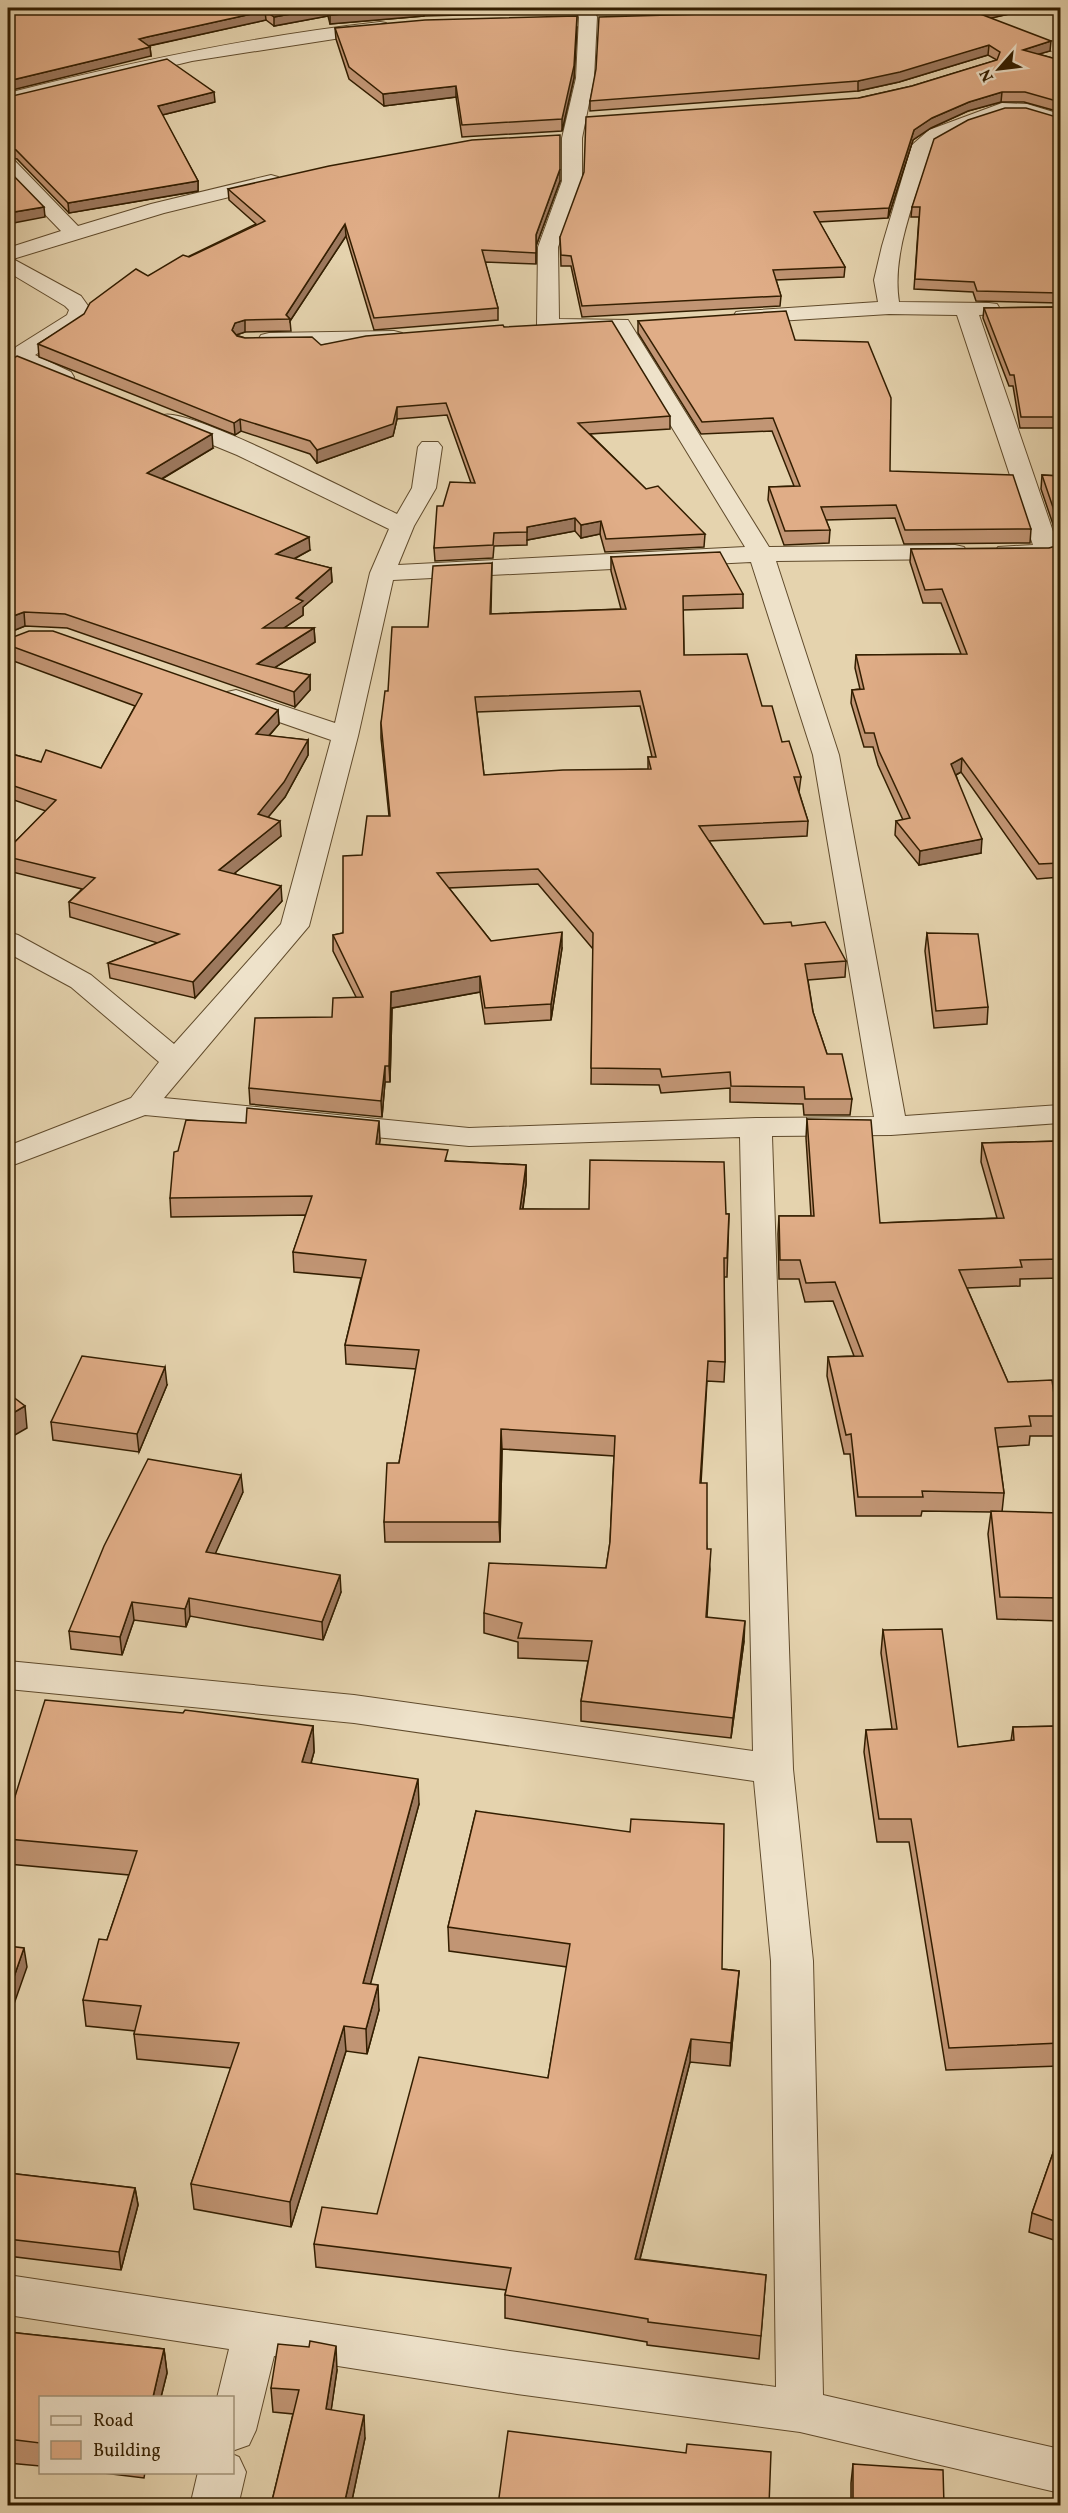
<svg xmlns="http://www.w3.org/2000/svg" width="1068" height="2513" viewBox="0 0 1068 2513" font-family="Vollkorn,serif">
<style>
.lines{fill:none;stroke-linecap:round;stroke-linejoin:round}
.minor-casing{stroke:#604b2c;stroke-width:2}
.minor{fill:#eee2ca;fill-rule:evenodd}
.wall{fill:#c19574;stroke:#331e00;stroke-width:1.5;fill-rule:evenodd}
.shaded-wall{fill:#9d795e;stroke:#331e00;stroke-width:1.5}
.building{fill:#e0ad87;stroke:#331e00;stroke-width:1.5;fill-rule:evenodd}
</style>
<rect width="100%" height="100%" fill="#e5d3ae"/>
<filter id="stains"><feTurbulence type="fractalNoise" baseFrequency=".00333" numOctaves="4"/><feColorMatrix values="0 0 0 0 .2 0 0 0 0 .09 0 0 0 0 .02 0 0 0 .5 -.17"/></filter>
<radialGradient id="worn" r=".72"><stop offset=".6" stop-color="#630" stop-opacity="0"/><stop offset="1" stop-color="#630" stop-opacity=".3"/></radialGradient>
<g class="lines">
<g class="minor-casing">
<g id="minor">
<path d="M575,8h18l4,9 -3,61 -12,60v43l-24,66 1,72 69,1 141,227 186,-2 9,2 3,5 -3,5 -9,2 -179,2 63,194 66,361 155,-11v18l-169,12 -119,1 21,633 20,192 10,434 237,54v44l-260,-61 -283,-38 -243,-38 -18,74 -7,15 -17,6v-53h-15l12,-49 -221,-34v-40l509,77 259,35 -5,-426 -17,-180 -400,-58 -346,-34v-28l346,34 399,56 -13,-614 -271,9 -324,-31 -137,52v-21l123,-48 28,-36 -88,-75 -63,-34v-21l10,3 73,40 83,69 107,-120 50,-184 -104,-36 -4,-6 4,-6 9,-2 99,33 35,-150 19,-44 -152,-74 -73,-30 -3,-5 3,-5c27,-7 197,82 233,99l15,-26 6,-41 4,-5h16l4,5 -6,41 -22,38 -16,39 347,-18 -132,-216h-65l-8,-1 -3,-5 1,-78 24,-66v-43l14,-60 3,-61zM751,562l62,193 61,362 -118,1 -287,10 -305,-30 145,-172 49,-190 35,-156z"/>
<path d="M380,22l6,1 3,4 -3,4 -194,30 -184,44v-12c123,-31 246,-57 372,-71z"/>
<path d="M1002,103l25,1 33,10v12c-12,-3 -24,-9 -36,-10 -27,-4 -72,15 -93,31 -14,49 -40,104 -32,155l90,1 8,1 3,5 -3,5 -18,1 81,237 -3,5c-18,4 -41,4 -59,0l-3,-5 3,-5 35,-2 -76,-230 -68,-1 -145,9 -8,-1 -3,-5 3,-5 8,-1 134,-9 -4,-22 8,-34 30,-101 17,-15z"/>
<path d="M8,159l7,2 63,65 73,-22 120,-29 7,2 3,4 -3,4 -114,28 -151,46 68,37 10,14 -7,14 -49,31 36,17 3,5 -3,5 -8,2 -48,-19 -3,-5 4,-13 51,-32 2,-5 -4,-4 -57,-34v-24l53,-17 -53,-55z"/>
<path d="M394,331l8,2 3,5 -3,5 -133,4 -8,-2 -3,-5 3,-5 8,-2z"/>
<path d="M232,2454l7,3 7,15 -8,34h-48l8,-34h34z"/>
</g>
</g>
<use href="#minor" class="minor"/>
</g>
<g class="wall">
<path d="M8,8h567l-1,4 -150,4 -94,8 -2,-8 -54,10 -8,-6 -117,26 1,1 1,9z"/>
<path d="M594,8h171l-168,4z"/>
<path d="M784,8h230v5l-24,5 60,33 -12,3 22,6v52l-36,-10h-23l-33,9 -37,17 -18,12 -25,78 -69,4 26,45 -1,10 -68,3 5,16 -1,10 -198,11 -11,-51h-10l-1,-29 299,-139 53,-12 85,-26 -9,-5 -89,27 -41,9 -268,20v-10l149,-88z"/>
<path d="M577,27l-3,51 -12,53 -100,6 -6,-40 -72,9 -35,-27 -13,-40 -1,-11z"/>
<path d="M8,97l207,5 -53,13 36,66v10l-129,22 -52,-54 -8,-2 -1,1z"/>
<path d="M1060,118v185l-84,-2 -3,-9 -59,-3 5,-72h-8l1,-10z"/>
<path d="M560,181l-24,65v18l-51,-2 13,46v12l-124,10 -28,-94 -56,85 1,10 -46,1 -9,3 9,3 76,7 183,-18 166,89v13l-80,5 56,55 59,45 -1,13 -99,5 -5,-18 -19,4 -6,-7 -48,9v5l-33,1 -1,12 -58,3 -1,-13 9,-42 28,-23 -24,-68 -50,4 -4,17 -76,27 -7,-9 -69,-23 -6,4 -196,-78 -1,-13 110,-68 108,-52 -27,-24 -1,-11z"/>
<path d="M1060,307v121h-40l-7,-42h-4l-26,-68 1,-10z"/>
<path d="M638,321l157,19 95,131 141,58 -1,14 -126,1 -9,-26 -69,2 4,10 -1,13 -45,2 -16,-45 1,-13 25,-1 -22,-55 -71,3 -63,-101z"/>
<path d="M8,361l205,87 -51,31 148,71 -16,9 37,9 1,14 -29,25v8l-19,13h30l1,14 -41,26 36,7v15l-15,17 -228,-79 -42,-2 -17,7z"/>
<path d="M1042,475l18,1v63h-2l-17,-50z"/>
<path d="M1060,546v331l-23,2 -76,-107 -5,3 25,78 -62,12 -24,-30 1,-14 7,-1 -25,-55 -5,-18h-9l-13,-44 1,-13 8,-1 -5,-21 1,-13 105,-1 -20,-51h-18l-13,-41 1,-13 138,-1z"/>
<path d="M611,557l132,37v14l-60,2 1,45 78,51 39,71 -2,15 9,29 -1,15 -98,5 55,83 28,2 54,35 -1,16 -37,3 5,32 14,42 25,45 -2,16h-46l-1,-11 -73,-2v-14l-69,5 -2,-8 -68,-1 2,-135 -55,-65 -89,4 42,53 71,7 -11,72 -66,4 -5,-32 -88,16 -2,74h-5l-3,35 -132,-13 -1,-16 107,-91 -23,-46v-16l10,-2 19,-78 27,-39 -8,-78v-15l7,-32 40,-64 64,-64 -1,51 130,-5 -10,-38zM640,706l12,51h-4v12l-164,6 -7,-63z"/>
<path d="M8,639l270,71 1,14 -10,12 39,4v15l-23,42 -17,20 13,19 -47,37 48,28 -87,97 -85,-20 -2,-15 50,-20 -88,-26 -1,-15 13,-13 -74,-18v-22l38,-38 -38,-13v-45l33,9 60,6 34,-62 -127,-47z"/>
<path d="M927,933l61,74 -1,17 -53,4 -9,-77z"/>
<path d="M807,1119l73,104 117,-5 -16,-56 1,-19 78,-2v137l-40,1v7l-53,2 41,94 49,34 -3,20h-24l-1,9 -31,2 6,46 -2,19 58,1v108l-63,-2 -9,-85 3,-22 -69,-1 -1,5h-65l-6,-62h-6l-17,-78 1,-19 26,-1 -21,-55 -28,1 -6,-23h-20l-1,-45 1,-18h32l-5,-78z"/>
<path d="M380,1140l-1,5 69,16 78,4v19l-3,25 206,5 -2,63h-3l1,85 -1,20 -17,-1 -6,102 6,66 3,20 -3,48 37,24 -13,97 -150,-17v-20l7,-40 -70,-3v-16l-34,-9v-20l122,-45 4,-26 4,-86 -112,-7 -2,93h-115l-1,-20 15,-59 17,-94 -70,-5 -1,-19 16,-67 -67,-6 -1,-20 13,-37 -135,2 -1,-19z"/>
<path d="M167,1385l-28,67 -86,-12 -2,-18z"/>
<path d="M243,1492l-28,61 126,39 -18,48 -133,-24 -4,11 -52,-7 -12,35 -51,-6 -2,-18z"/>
<path d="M883,1630l75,117 53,-6 2,-14 47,-1v340l-114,4 -37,-228h-32l-13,-90 2,-22 26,-1 -11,-76z"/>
<path d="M313,1726l1,26 -3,11 108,41 -49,180 9,26 -12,44 -21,-3 -55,176 -97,-18 -3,-25 40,-116 -94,-9 -3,-25 1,-3 -49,-5 -3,-26 24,-60 22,-65 -121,-11v-45z"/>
<path d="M476,1811l246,158 17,2 -2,23 -7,72 -40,-4 -50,197 126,16 -7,84 -112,-14v-3l-142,-24v-23l1,-5 -190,-23 -2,-23 63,-30 171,-136 19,-111 -118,-16 -1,-24z"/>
<path d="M1060,2133v109l-31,-10 3,-19z"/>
<path d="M8,2173l127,15 3,17 -17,65 -113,-14z"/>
<path d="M8,2332l156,17 3,24 -6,24h-121v69l-32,-3z"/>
<path d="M337,2370l-6,40 34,28 -14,67h-80l22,-91 -20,-2 -2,-24z"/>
<path d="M853,2464l91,41h-93v-22z"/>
<path d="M95,2472h50l-1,6z"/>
</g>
<g class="shaded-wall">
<path d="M324,8h3l1,8 -54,10v-9z"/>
<path d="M418,8h6v8l-94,8v-9z"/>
<path d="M998,8h16v5l-40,9 1,-10z"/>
<path d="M265,11l1,9 -118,26 -9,-7 8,-2z"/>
<path d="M577,16l-3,62 -12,53v-12z"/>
<path d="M1051,41l-1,10 -28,8 1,-9z"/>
<path d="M989,45l-1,10 -89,27 -41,9v-10z"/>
<path d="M150,47l1,9 -143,35v-10z"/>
<path d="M456,86v11l-72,9 -1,-12z"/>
<path d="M214,92l1,10 -57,14v-10z"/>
<path d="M1002,92l-1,10 -33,9 -37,17 -18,12 -25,78 1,-10 25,-78 18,-12 37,-16z"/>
<path d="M560,169v12l-24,65v18v-29z"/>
<path d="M198,181v10l-129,22 -1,-10z"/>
<path d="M44,207l1,10 -37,7v-11z"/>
<path d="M345,224l1,12 -56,85v-2l-4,-4z"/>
<path d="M245,320v12l-9,3 -4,-5 3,-7z"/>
<path d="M397,407v12l-4,17 -76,27v-13z"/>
<path d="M240,419l1,12 -6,4 -1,-12z"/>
<path d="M212,434l1,14 -65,39 -1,-14z"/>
<path d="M575,518v13l-48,9v-13z"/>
<path d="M601,521l-1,13 -19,4v-13z"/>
<path d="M309,537l1,13 -33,18 -1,-14z"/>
<path d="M331,568l1,14 -29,25v8l-40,27v-14z"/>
<path d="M24,612l1,14 -17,7v-15z"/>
<path d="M314,628l1,14 -58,37v-15z"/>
<path d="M310,675v15l-15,17 -1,-15z"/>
<path d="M278,710l1,14 -22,25 -1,-15z"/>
<path d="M308,740v15l-23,42 -26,31 -1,-14z"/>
<path d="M962,758l-1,14 -11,6 1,-14z"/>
<path d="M280,821l1,15 -61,49 -1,-15z"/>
<path d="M982,839l-1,14 -62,12 1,-14z"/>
<path d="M281,886l1,15 -87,97 -2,-16z"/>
<path d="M562,932v16l-11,72v-16z"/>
<path d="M480,976v16l-88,16 -2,74 -1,-16 2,-74z"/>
<path d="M385,1066v16l-3,35 -1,-16z"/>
<path d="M379,1121l1,19 -3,23 -1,-19z"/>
<path d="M526,1165v19l-6,44v-19z"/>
<path d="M165,1367l2,18 -28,67 -2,-18z"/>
<path d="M25,1406l2,22 -19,11v-23z"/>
<path d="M501,1429l1,20 -2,93 -1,-20z"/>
<path d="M241,1475l2,17 -35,78 -2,-18z"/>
<path d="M340,1575l1,17 -18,48 -1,-18z"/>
<path d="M189,1598l1,18 -4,11 -1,-18z"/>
<path d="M132,1602l2,18 -12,35 -2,-18z"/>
<path d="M745,1621l-1,20 -13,97 2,-20z"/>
<path d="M313,1726l1,26 -10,35 -2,-25z"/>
<path d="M418,1779l1,25 -55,204 -1,-25z"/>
<path d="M24,1948l3,19 -19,54v-27z"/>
<path d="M739,1971l-2,23 -7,72 1,-23z"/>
<path d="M378,1985l1,25 -12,44 -1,-25z"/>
<path d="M344,2026l2,25 -55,176 -1,-25z"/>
<path d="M691,2039l-1,23 -56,220 1,-23z"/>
<path d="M135,2188l3,17 -17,65 -2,-18z"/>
<path d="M336,2346l1,24 -9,62 -2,-23z"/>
<path d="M164,2349l3,24 -6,24h-8z"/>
<path d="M364,2415l1,23 -14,67h-7z"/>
</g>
<g class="building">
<path d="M8,8h316l-50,9 -9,-6 -118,26 -8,2 11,8 -142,34z"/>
<path d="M328,8h90l-88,7z"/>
<path d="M784,8h214l-23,4 76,29 -28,9 37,10v42l-35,-10h-23l-33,10 -37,16 -18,12 -25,78 -75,4 31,55 -72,3 8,26 -199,10 -11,-50 -10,-1 -1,-18 24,-65 2,-55 273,-19 53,-12 85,-26 3,-8 -11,-7 -89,27 -42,9 -268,20 6,-32 3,-52 140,-4z"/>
<path d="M577,16l-3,50 -12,53 -100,6 -6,-39 -73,8 -34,-27 -14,-39 90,-8z"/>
<path d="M167,59l47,33 -56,14 40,75 -130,22 -52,-53 -8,-3v-50z"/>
<path d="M1005,108h21l34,10v175l-83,-2 -3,-9 -59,-3 5,-72h-8l22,-68 34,-19z"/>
<path d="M560,135v34l-24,66v18l-54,-3 16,58 -124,10 -29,-94 -59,91 4,4 -45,1 -10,3 -3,7 5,6 8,2 67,-1 9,8 45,-9 137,-11 1,2 108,-6 58,95 -92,7 68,66 12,-3 47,48 -99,5 -5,-18 -20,4 -6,-7 -48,9v5l-33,1 -1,12 -59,3 3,-42h6l7,-24 25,1 -29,-80 -49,4 -4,17 -76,26 -7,-9 -70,-22 -6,4 -196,-79 46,-30 6,-11 46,-34 12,7 35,-21 6,2 76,-36 -37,-32 101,-23 143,-26z"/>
<path d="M8,170l36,37 -36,6z"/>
<path d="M1060,307v110h-39l-7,-42h-4l-26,-67z"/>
<path d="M786,311l9,29 73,2 23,56 -1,73 123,4 18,54 -126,1 -9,-25 -75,2 9,23 -45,1 -16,-44 31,-1 -27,-68 -71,4 -64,-101z"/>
<path d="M17,356l195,78 -65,39 162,64 -33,17 55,14 -35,30 7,3 -40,27h51l-57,36 53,11 -16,17 -229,-78 -41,-2 -16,6v-213l5,-3 -5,-2v-39h1z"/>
<path d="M1042,475l18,1v49h-1z"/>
<path d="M1060,545v318l-21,1 -77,-106 -11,6 31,75 -62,12 -24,-30 14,-3 -31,-67 -5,-18h-9l-13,-43 12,-1 -8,-34 111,-1 -25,-65 -17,1 -14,-41 138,-1z"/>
<path d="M720,552l23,42 -60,2 1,59 63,-1 15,52h10l10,36 7,-1 12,36h-7l14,44 -109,5 65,98 27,-2 1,4 33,-4 21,39 -41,3 8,48 14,42h15l10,45h-47l-1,-12 -73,-1 -1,-14 -68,5 -2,-8 -69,-1 2,-135 -55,-64 -101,4 54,68 71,-9 -11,72 -66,4 -5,-32 -89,16 -2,74h-4l-4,35 -132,-13 6,-70 77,-1 1,-19 30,-1 -30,-62 10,-2v-77l19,-1 5,-39h23l-9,-93 4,-32h3l4,-64h36l5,-61 59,-3 -2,51 136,-5 -15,-52zM640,691l16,66h-8l3,12 -88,1 -79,5 -9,-78z"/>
<path d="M29,631h24l225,79 -22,24 52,6 -24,42 -26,32 22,7 -61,49 62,16 -88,96 -85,-19 71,-29 -110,-32 26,-24 -87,-21v-8l48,-49 -48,-16v-31l33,9 5,-12 55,18 41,-74 -134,-49v-6z"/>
<path d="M927,933l51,1 10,73 -52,4z"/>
<path d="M247,1108l132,13 -3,23 72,6 -3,11 81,4 -6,44h69l1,-49 134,2 2,52h3l-2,44h-3l1,104 -17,-1 -8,122h7v66h4l-5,68 39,4 -12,97 -152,-17 11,-60 -74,-3 4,-15 -38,-10 5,-50 117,5 4,-26 5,-106 -114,-7 -2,93h-115l3,-59h12l20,-113 -74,-5 21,-85 -73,-8 19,-56 -142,2 4,-46 4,-1 8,-31 60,3z"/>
<path d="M807,1119l64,1 9,103 124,-5 -22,-75 78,-2v118l-40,1 2,7 -63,3 49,112 44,-2 5,36h-28l2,10 -36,2 9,65 -82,-2 1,6h-65l-7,-63 -5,1 -18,-78 35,-1 -28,-74 -29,1 -6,-23h-20l-1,-44h35z"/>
<path d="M82,1356l83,11 -28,67 -86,-12z"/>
<path d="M8,1393l17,13 -17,10z"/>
<path d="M148,1459l93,16 -35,77 134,23 -18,47 -133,-24 -4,11 -53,-7 -12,35 -51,-6 35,-85z"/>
<path d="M991,1511l69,2v85l-60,-1z"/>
<path d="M942,1629l16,118 56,-7 -1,-13 47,-1v317l-111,5 -38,-229h-32l-13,-89 31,-1 -14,-99z"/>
<path d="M45,1700l138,13 2,-3 128,16 -11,36 116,17 -55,204 15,2 -12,44 -22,-3 -54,176 -99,-18 48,-141 -105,-9 7,-28 -58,-6 16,-61 8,1 30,-89 -129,-12v-20z"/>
<path d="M476,1811l154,21 1,-13 93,5 -2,145 17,2 -8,72 -40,-4 -56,220 131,16 -5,61 -113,-14v-3l-143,-24 6,-27 -197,-24 8,-37 55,7 42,-157 129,21 22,-134 -122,-17z"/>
<path d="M8,1946l16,2 -16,46z"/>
<path d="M1060,2133v90l-28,-10z"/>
<path d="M8,2173l127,15 -16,64 -111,-13z"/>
<path d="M8,2332l156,17 -11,48h-113v46l-32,-4z"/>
<path d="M310,2341l26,5 -10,63 38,6 -20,90h-73l28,-115 -28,-2 7,-44 31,3z"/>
<path d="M508,2431l178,22 1,-9 84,8 -2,53h-271z"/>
<path d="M853,2464l90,6 1,35h-91z"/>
</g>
<rect width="1068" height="2513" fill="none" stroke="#e5d3ae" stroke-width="30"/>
<rect x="9" y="9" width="1050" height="2495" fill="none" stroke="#331e00" stroke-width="3"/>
<rect x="15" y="15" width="1038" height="2483" fill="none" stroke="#331e00" stroke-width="1.5"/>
<rect x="39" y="2396" width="195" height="78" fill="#eee2ca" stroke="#a39479" stroke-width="1.5"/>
<rect x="51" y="2416" width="30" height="9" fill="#eee2ca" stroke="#a39479" stroke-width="1.5"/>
<text x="93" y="2426" font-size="18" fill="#331e00">Road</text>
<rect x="51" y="2441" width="30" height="18" fill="#e0ad87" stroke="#a39479" stroke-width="1.5"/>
<text x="93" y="2456" font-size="18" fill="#331e00">Building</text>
<g transform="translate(999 69) rotate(242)" stroke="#eee2ca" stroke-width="4.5" paint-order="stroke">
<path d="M0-4.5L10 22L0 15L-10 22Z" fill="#331e00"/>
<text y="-9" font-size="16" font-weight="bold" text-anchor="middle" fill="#331e00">N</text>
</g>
<rect width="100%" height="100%" filter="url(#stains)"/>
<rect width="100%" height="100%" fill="url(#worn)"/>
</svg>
